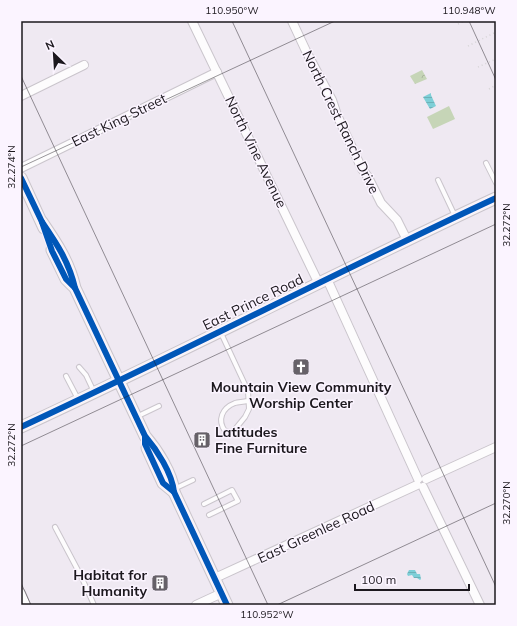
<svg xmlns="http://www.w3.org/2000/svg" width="517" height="626" viewBox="0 0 517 626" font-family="Mulish,sans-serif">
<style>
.park{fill:url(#park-crowns)}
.pitch{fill:#c6d5b7}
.water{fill:url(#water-rules)}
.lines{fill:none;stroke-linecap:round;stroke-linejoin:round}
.lane-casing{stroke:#cac5cc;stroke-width:6}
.street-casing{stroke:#cac5cc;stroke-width:10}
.secondary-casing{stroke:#cac5cc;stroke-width:13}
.path{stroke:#d6d4d6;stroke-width:1.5;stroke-dasharray:1 3;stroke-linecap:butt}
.lane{stroke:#fdfcfd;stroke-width:4}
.street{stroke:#fdfcfd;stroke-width:8}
.secondary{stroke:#f8f4f6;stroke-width:11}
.cycleway-casing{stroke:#fbf4ff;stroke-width:8}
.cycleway{stroke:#0057b8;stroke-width:6}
.ticks{fill:none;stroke:#1c181e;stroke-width:1;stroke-opacity:0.45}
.labels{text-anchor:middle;stroke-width:3;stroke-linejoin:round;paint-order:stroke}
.street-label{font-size:14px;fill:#1c181e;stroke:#fbf4ff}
.poi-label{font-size:14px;font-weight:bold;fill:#1c181e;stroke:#fbf4ff}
.neatline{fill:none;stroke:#1c181e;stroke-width:1.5}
.ticks-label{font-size:10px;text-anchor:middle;fill:#1c181e}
</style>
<defs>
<pattern id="park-crowns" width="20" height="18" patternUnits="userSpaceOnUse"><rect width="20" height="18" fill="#c6d5b7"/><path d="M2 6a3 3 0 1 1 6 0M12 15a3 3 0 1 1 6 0" fill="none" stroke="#aab69d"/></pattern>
<pattern id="water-rules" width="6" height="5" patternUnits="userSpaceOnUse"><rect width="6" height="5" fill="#7ecfd7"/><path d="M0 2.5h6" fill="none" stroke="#6cb1b8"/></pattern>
</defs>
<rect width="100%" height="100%" fill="#efe9f2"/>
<path class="park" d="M422,70l5,9 -12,5 -5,-8z"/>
<path class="pitch" d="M449,106l6,13 -22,10 -6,-12z"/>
<g class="water">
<path d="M431,93v2l5,11 -6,3 -7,-12z"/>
<path d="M409,570h6l2,4h3l1,5 -1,1 -3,-2h-3l-2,-3 -4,1 -1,-2z"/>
</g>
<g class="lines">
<g class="lane-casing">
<g id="lane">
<path d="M486,163l10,20"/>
<path d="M438,180l17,36"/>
<path d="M221,333l27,58 1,18 -4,8 -9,11 -5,4 -6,-1c-8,-11 -3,-23 10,-28 3,-1 8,-1 12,-2"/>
<path d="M79,367l7,8 8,17"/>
<path d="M66,376l12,23"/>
<path d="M136,417l23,-11"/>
<path d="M174,489l19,-9"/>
<path d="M204,504l28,-14 6,11 -29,14"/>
<path d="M55,527l26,49 13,29"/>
</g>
</g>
<g class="street-casing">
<g id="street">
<path d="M192,21l127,263"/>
<path d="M292,21l14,30 26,49 5,15 25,54 6,8 13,26 16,17 10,20"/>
<path d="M21,96l63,-31"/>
<path d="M21,168l196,-96"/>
<path d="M327,279l91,200"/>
<path d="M426,479l70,-32"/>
<path d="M423,487l57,118"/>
<path d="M215,578l202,-93"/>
<path d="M21,593l5,12"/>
<path d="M196,605l26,-12"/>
</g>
</g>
<g class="secondary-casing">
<g id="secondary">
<path d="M21,178l23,50"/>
<path d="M42,222c15,22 27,40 33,66l70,148c12,14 27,37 29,56l53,113"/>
<path d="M52,250l14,29 7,7"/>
<path d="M21,427c160,-74 316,-155 475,-229"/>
<path d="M147,448l16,35 11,9"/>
</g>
</g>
<g class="path">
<path d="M458,24l7,-3"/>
<path d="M468,46l28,-14"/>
<path d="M478,67l18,-8"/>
<path d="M489,89l7,-4"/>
</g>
<use href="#lane" class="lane"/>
<use href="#street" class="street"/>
<use href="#secondary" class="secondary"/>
<g class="cycleway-casing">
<g id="cycleway">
<path d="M21,178l21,44 10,29 14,28 9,9"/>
<path d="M42,222c15,22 27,40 33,66l70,148c12,14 27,37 29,56l53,113"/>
<path d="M21,427c160,-74 316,-155 475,-229"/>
<path d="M145,437v7l18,39 11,9"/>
</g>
</g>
<use href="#cycleway" class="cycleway"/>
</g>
<path class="ticks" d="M232,21l264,566M469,21l27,59M21,76l247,529M21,167l314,-146M21,446l475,-222M21,583l10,22M277,605l219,-102"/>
<defs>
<g id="church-square" transform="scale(0.9)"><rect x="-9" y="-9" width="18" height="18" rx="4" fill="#666168" stroke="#fbf4ff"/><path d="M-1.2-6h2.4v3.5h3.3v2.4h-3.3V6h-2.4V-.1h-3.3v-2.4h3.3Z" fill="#fff"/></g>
<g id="building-square" transform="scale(0.9)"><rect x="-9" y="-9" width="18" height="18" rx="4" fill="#666168" stroke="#fbf4ff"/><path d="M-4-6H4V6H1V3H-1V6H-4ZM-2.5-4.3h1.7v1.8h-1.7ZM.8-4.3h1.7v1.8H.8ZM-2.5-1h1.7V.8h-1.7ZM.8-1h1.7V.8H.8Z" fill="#fff"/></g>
</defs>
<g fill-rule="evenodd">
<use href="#church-square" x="301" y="367"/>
<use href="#building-square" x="202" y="440"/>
<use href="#building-square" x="160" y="583"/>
</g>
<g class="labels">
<g class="street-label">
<text transform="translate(119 120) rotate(-26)" y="5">East King Street</text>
<text transform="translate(341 122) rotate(64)" y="5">North Crest Ranch Drive</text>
<text transform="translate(256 152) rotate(64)" y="5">North Vine Avenue</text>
<text transform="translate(253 302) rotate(-26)" y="5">East Prince Road</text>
<text transform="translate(316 532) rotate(-25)" y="5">East Greenlee Road</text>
</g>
<g class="poi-label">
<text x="301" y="392">Mountain View Community<tspan x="301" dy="16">Worship Center</tspan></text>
<text x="215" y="437" text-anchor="start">Latitudes<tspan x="215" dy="16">Fine Furniture</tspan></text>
<text x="147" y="580" text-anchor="end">Habitat for<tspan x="147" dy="16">Humanity</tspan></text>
</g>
</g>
<rect width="517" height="626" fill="none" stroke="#fbf4ff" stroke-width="44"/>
<g transform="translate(54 54) rotate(335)" stroke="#fbf4ff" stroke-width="3" paint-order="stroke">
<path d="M0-3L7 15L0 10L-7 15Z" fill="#1c181e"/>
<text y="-6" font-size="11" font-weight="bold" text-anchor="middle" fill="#1c181e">N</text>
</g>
<path d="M355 584v6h114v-6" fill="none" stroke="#1c181e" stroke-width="2"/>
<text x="361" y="584" font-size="12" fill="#1c181e" stroke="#fbf4ff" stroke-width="3" paint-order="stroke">100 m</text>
<rect x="22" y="22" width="473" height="582" class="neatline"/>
<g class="ticks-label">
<text x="232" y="14">110.950°W</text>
<text x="469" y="14">110.948°W</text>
<text transform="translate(11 167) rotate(-90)" y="4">32.274°N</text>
<text transform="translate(506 225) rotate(-90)" y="4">32.272°N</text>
<text transform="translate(11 445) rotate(-90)" y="4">32.272°N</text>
<text transform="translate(506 503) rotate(-90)" y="4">32.270°N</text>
<text x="267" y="618">110.952°W</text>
</g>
</svg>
